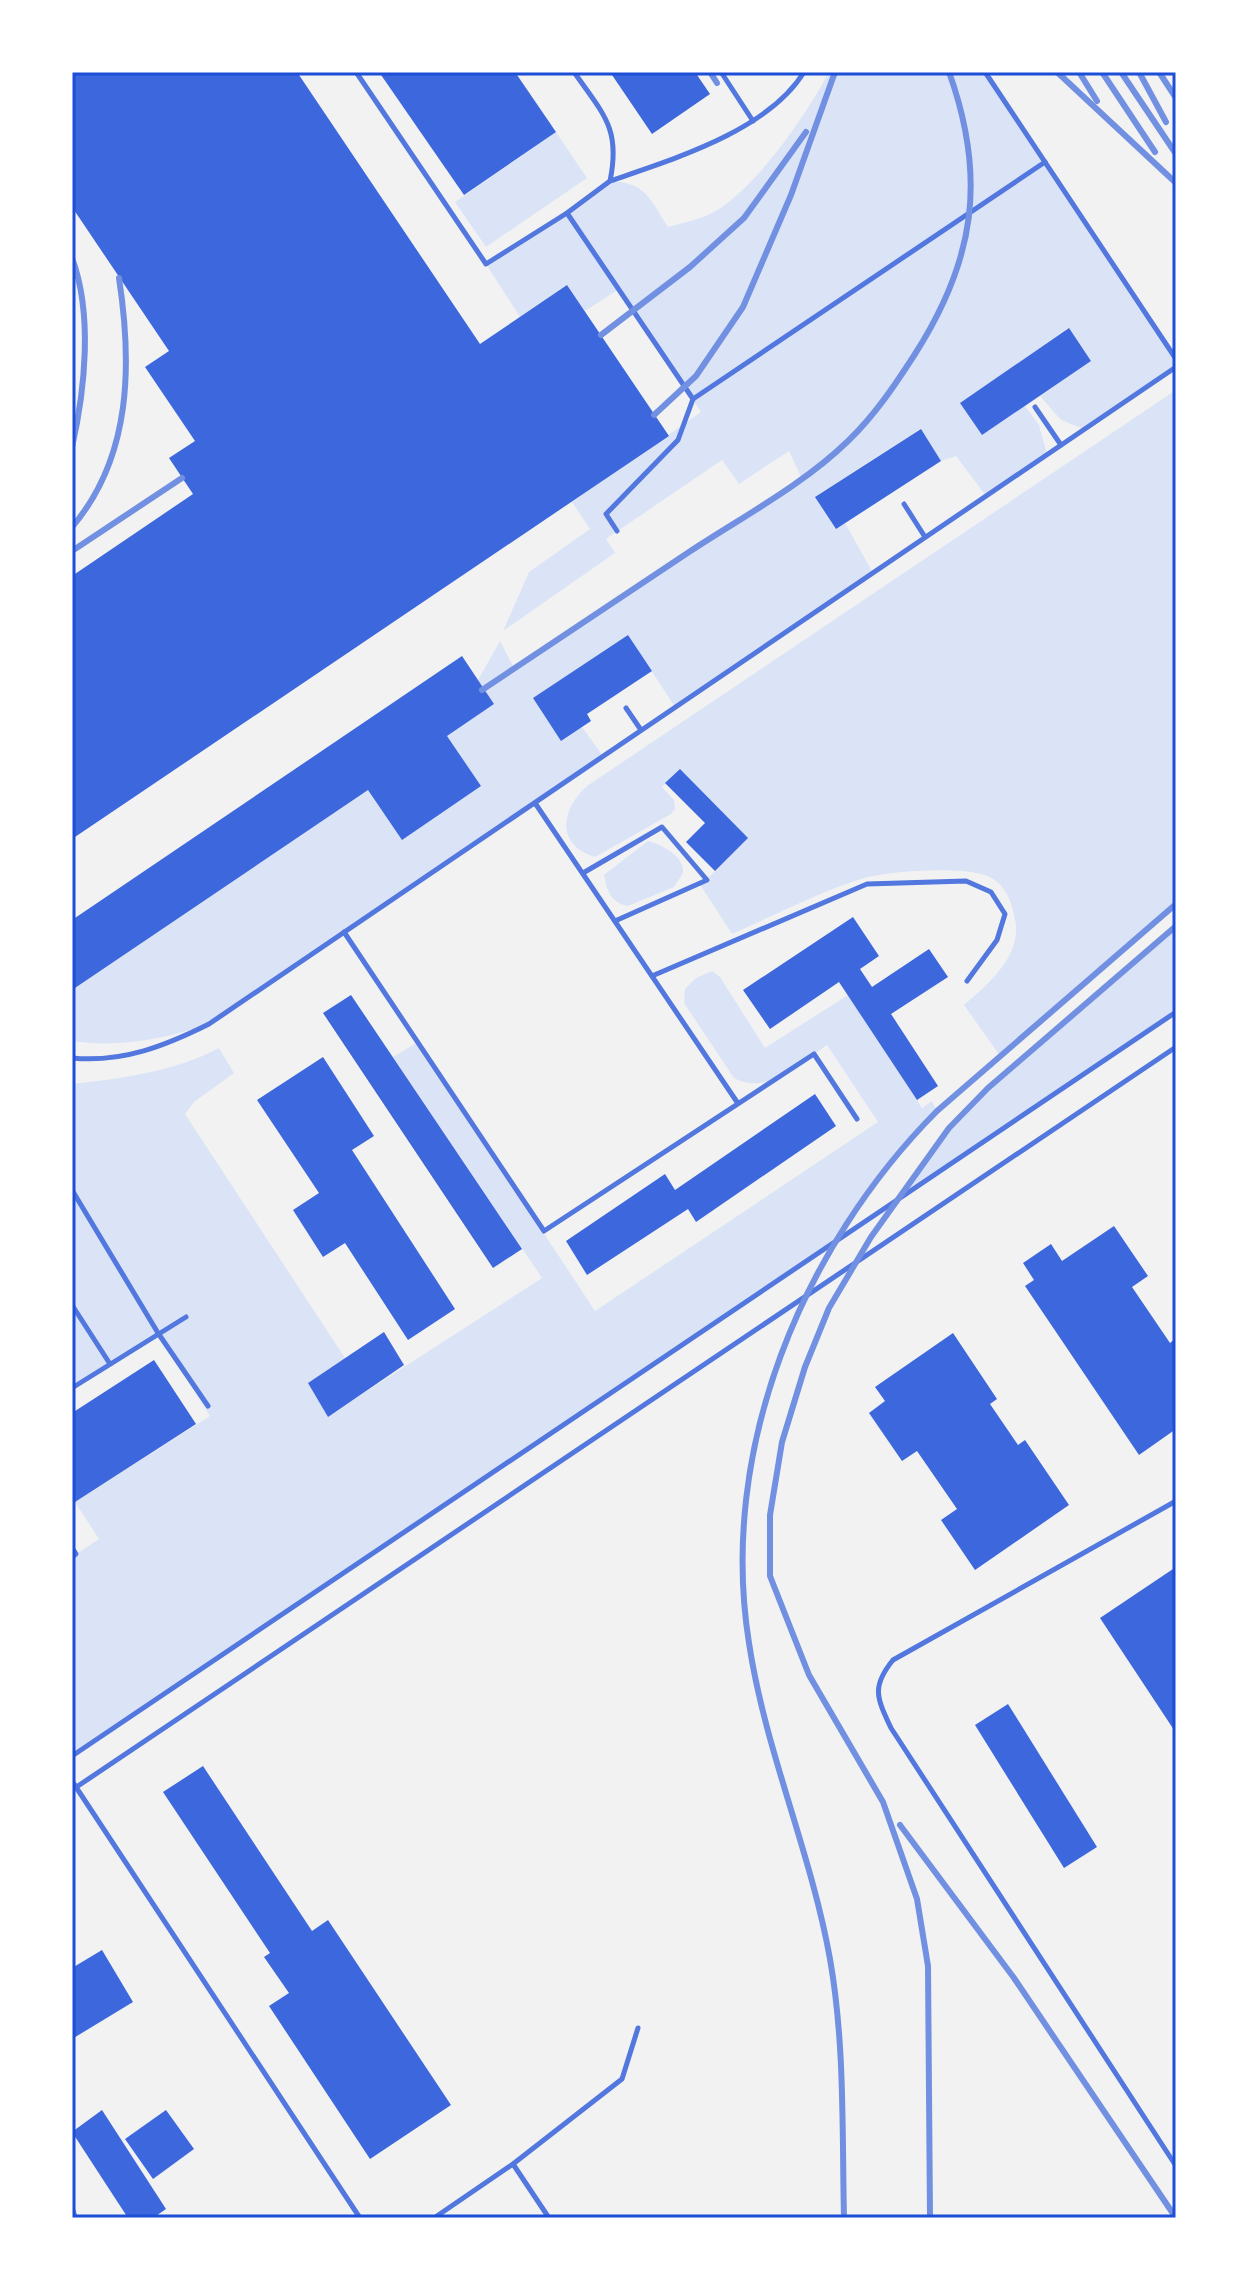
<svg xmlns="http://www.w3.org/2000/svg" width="1248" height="2290" viewBox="0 0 1248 2290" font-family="Commissioner,sans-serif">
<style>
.green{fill:#dbe4f7}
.building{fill:#3d67dc}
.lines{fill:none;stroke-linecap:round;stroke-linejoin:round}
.service{stroke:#5277de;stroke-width:5}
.rail{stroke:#7290e2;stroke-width:6}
.neatline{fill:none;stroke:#1d4ed8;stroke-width:3}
</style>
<rect width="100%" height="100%" fill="#f2f2f2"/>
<g class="green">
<path d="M829,72h156l191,287v8l-92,62 -23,-9 -21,-24 51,-35 -23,-33 -107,75 21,32 43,-29 14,19 8,29 -61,42 -30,-40 -15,5 -21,-32 -104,67 29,27 28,50 -198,134 -47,-72 -94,63 27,42 21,-13 21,29 -394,268c-43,15 -91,24 -137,17v-51l296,-200 113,-4 -34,-50 47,-32 -16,-24 22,-39 14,27 287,-191 -12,-26 -50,33 -17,-24 -116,79 9,14 -112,78 26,-59 61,-43 -18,-27 129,-90 -82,-123 -34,22 -18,-26 -47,32 -34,-53 124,-83c37,2 39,17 58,46 13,-4 30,-7 42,-13 43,-21 97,-100 119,-142z"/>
<path d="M556,132l31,46 -101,69 -31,-45z"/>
<path d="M1176,390v514l-176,152 -36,-51c26,-22 61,-52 50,-90 -3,-14 -8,-28 -21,-36 -20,-15 -108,-8 -132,0 -44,14 -86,36 -129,55l-33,-51 8,-4 40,-41 -67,-68 -18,17 12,13 1,9 -4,5 -76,43c-39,-12 -35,-47 -8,-71z"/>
<path d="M648,841c15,4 36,15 35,32l-9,14 -46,19c-17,-3 -21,-15 -24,-31z"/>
<path d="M1176,926v86l-278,187 51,-71 39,-40z"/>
<path d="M712,971l8,6 45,71 83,-53 74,113 10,-7 5,10c-40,40 -74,82 -102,131l-763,514v-199l27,-18 -24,-37 135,-86 -52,-83 -86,55v-304c52,-6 101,-12 147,-36l15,25 -40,29 -9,12 160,244 -37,25 20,33 214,-138 -149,-221 25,-15 177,269 283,-189 -51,-77c-28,19 -60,51 -93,33l-50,-75 1,-14 11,-11z"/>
</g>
<g class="building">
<path d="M72,72h225l183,272 87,-59 102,151 -597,403v-263l121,-82 -24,-36 26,-17 -50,-74 24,-16 -97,-144z"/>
<path d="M379,72h136l41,60 -92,63z"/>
<path d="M610,72h85l15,22 -58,40z"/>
<path d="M1069,328l22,33 -109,74 -22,-32z"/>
<path d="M921,429l20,32 -105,68 -21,-32z"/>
<path d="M628,635l24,36 -65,43 4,7 -30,20 -28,-43z"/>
<path d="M462,656l32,48 -47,32 34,50 -79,54 -34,-50 -296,200v-70z"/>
<path d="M680,769l68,69 -33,33 -29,-29 19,-19 -40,-40z"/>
<path d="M853,917l26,39 -19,13 12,18 57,-38 19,28 -57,37 47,72 -21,14 -78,-118 -69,47 -27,-39z"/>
<path d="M351,995l171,254 -29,19 -170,-255z"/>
<path d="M323,1057l51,79 -22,14 103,159 -47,31 -63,-97 -22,14 -30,-47 26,-17 -62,-93z"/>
<path d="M815,1094l21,32 -140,96 -8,-13 -101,66 -21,-34 99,-67 10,16z"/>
<path d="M1114,1226l34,50 -16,11 38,56 6,-5v91l-37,26 -114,-169 9,-6 -11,-17 28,-19 11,17z"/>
<path d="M384,1332l20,33 -76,52 -20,-34z"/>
<path d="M953,1333l44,66 -7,5 28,41 7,-5 44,65 -94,65 -34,-50 16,-11 -40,-58 -15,10 -33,-48 16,-12 -10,-14z"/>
<path d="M154,1360l42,64 -121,78 -3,-5v-84z"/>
<path d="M1176,1567v166l-76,-115z"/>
<path d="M1008,1704l89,143 -33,21 -89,-143z"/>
<path d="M203,1766l109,165 16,-11 123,185 -81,54 -101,-153 20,-13 -25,-36 6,-4 -107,-161z"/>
<path d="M102,1950l31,52 -61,37v-71z"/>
<path d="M102,2110l64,99 -13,9h-25l-56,-86z"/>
<path d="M166,2110l28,39 -41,30 -28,-40z"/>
</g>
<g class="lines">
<g class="service">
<path d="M356,72l130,192 81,-51 126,186"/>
<path d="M721,72l32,49"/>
<path d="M985,72l191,287"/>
<path d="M610,181c63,-22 158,-50 194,-109"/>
<path d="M567,213l43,-32c11,-53 -7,-67 -36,-109"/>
<path d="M1035,407l26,38"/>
<path d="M904,504l21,33"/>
<path d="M617,531l-11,-17 72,-74 15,-41 352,-237"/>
<path d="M626,708l15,22"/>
<path d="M535,803l202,299"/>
<path d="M583,873l79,-46 45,53 -92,41"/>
<path d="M344,932l200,299 270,-177 43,65"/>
<path d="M652,976l215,-92 99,-3 25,11 14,22 -8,26 -30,41"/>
<path d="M72,1058c50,5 93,-12 137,-34l967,-657"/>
<path d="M72,1190l86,143 50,73"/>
<path d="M72,1305l38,59"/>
<path d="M72,1388l114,-71"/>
<path d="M1176,1501l-283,159c-22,27 -16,38 -2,68l285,438"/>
<path d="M72,1548l4,6 -4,3"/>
<path d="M72,1756l1104,-744"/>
<path d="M72,1781l288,437"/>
<path d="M72,1790l1104,-743"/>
<path d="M513,2164l36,54"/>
<path d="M434,2218l79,-54 109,-85 16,-51"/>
</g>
<g class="rail">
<path d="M710,72l7,11"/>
<path d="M1057,72l119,111"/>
<path d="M1079,72l18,29"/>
<path d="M1102,72l53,80"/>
<path d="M1121,72l55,82"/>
<path d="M1139,72l27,50"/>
<path d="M1159,72l17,26"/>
<path d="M72,258c21,56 13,132 0,189"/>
<path d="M601,335l89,-68 54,-49 62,-86"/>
<path d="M654,415l42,-39 47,-69 48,-112 44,-123"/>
<path d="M72,527c60,-70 60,-164 47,-249"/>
<path d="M72,551l110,-73"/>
<path d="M482,690c69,-46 138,-92 207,-138 53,-35 114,-67 159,-111 27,-26 47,-56 67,-87 60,-94 72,-176 34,-282"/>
<path d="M900,1825l114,153 162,240"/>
<path d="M72,2209l3,9"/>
<path d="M844,2218c-2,-86 1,-174 -14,-259 -19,-107 -65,-209 -81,-316 -31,-193 53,-396 188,-532l239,-207"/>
<path d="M930,2218l-2,-252 -11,-67 -34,-97 -74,-127 -39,-99v-61l12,-73 23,-75 24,-59 42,-71 78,-109 39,-40 188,-162"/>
</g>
</g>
<rect width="1248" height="2290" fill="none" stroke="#ffffff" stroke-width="148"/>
<rect x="74" y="74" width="1100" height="2142" class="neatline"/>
</svg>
